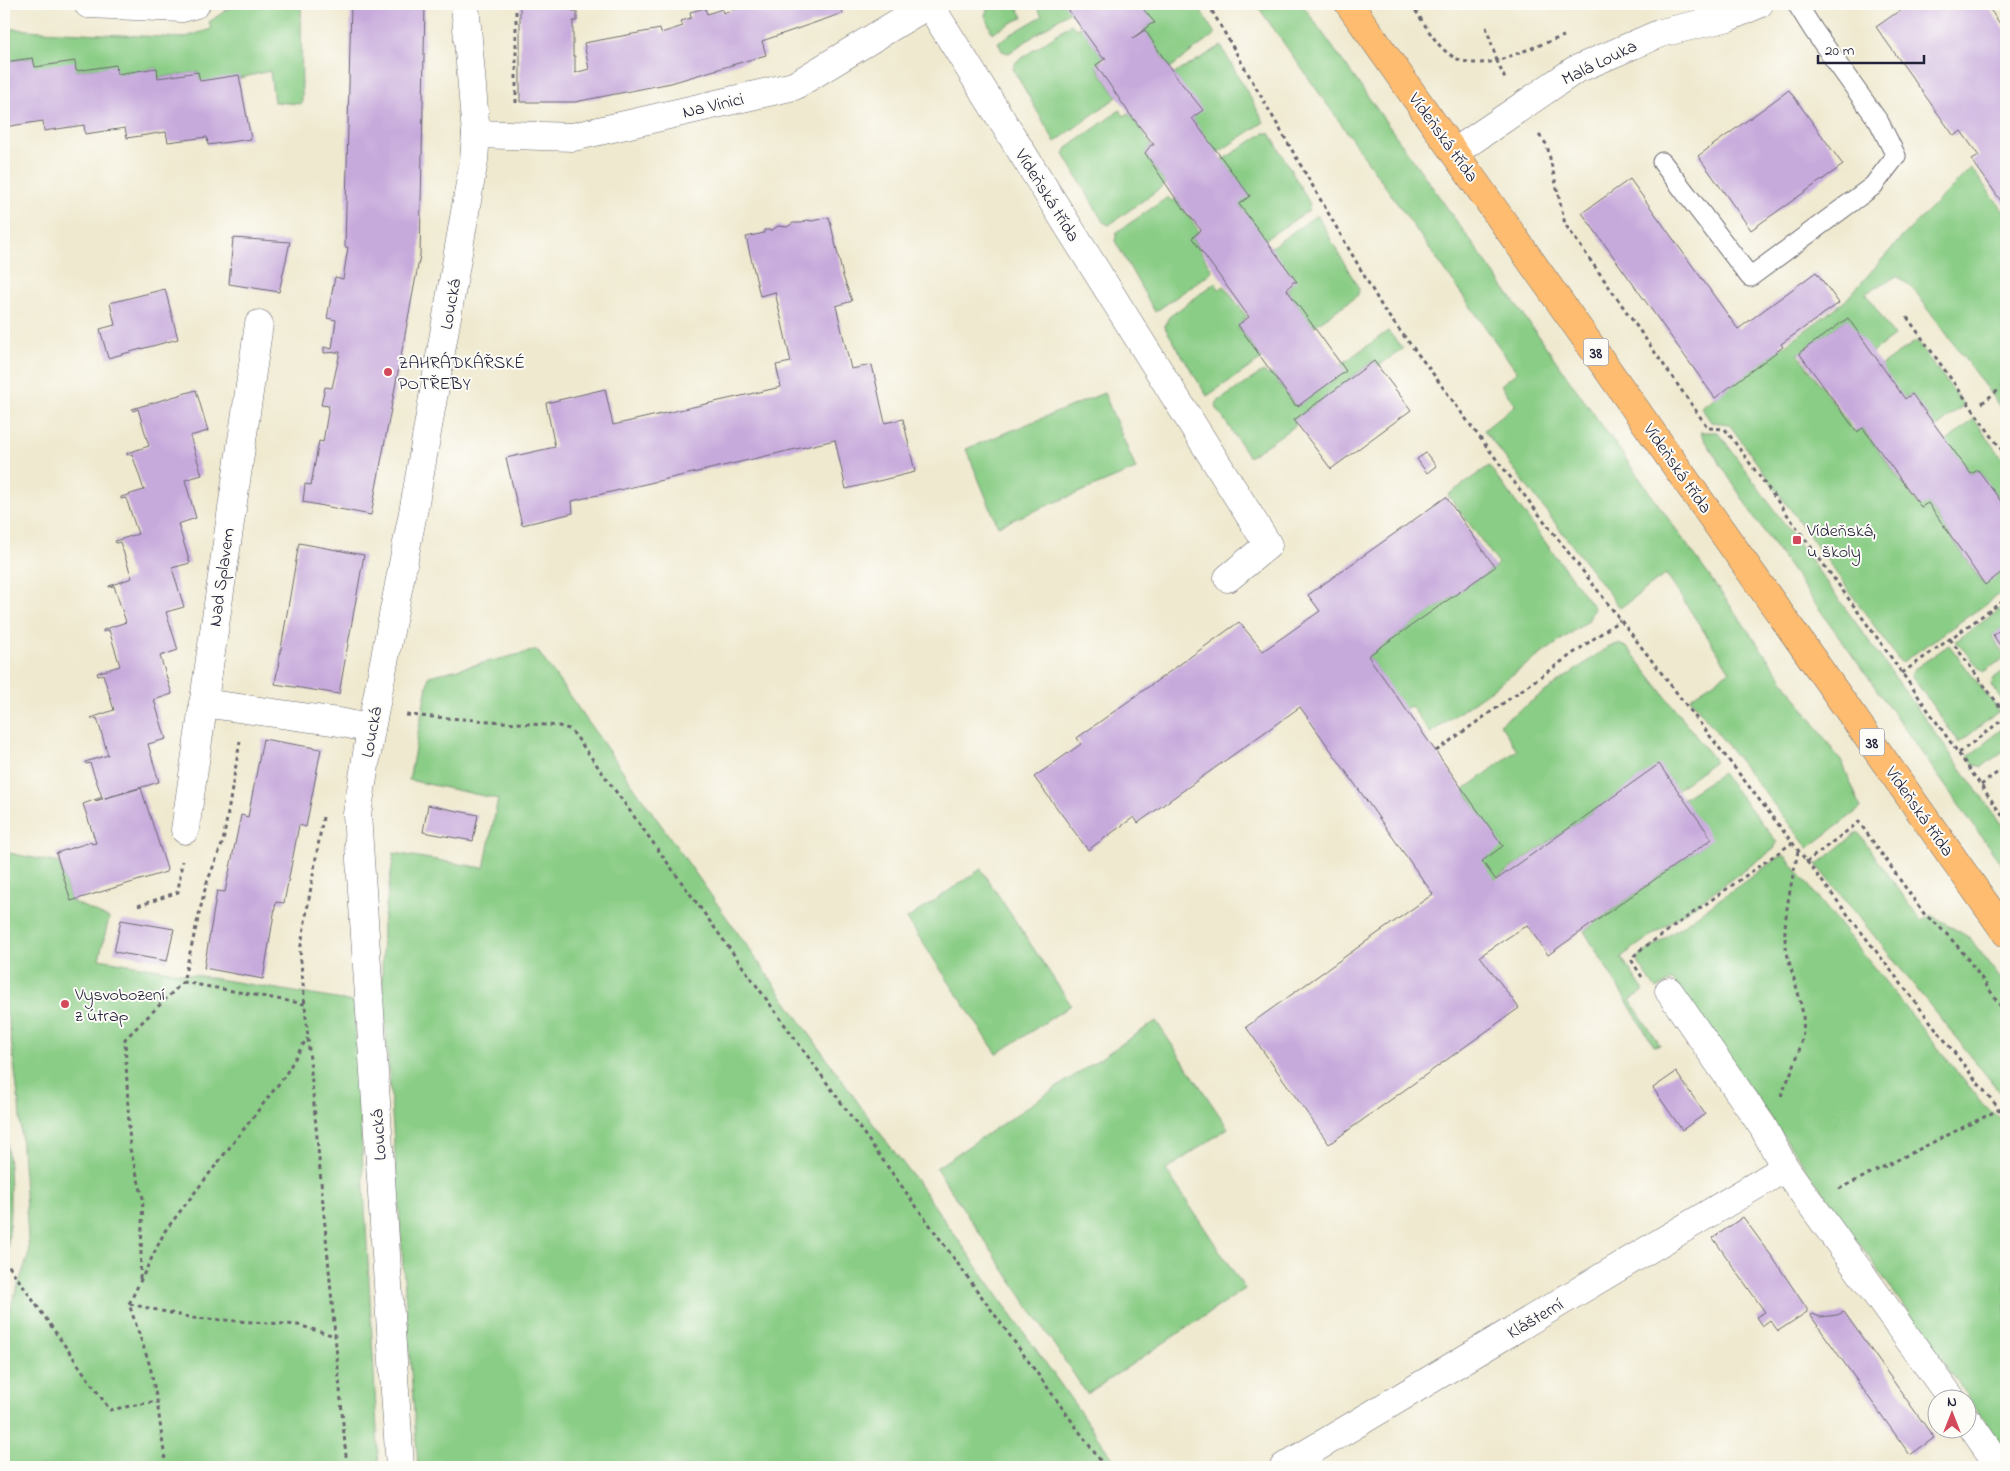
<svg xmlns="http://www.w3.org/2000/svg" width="2010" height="1471" viewBox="0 0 2010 1471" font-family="'Indie Flower',sans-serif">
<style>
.green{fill:#8acd86;stroke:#567860}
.building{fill:#c7aadc}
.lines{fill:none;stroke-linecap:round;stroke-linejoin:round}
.lane-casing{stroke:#6a686f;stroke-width:21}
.street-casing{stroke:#6a686f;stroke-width:29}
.primary-casing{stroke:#6a686f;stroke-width:29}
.path{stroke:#6a686f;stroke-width:3;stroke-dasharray:4 4;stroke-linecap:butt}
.lane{stroke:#fff;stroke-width:19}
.street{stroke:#fff;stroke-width:28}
.primary{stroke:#fdbc6f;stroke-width:28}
.poi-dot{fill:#d1495b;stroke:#fdfcf7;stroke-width:2}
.labels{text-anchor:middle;stroke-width:4;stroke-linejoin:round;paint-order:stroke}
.shield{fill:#fdfcf7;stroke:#646373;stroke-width:1}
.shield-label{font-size:16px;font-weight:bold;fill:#22223b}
.street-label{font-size:18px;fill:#22223b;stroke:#fdfcf7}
.poi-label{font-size:18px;fill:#22223b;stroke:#fdfcf7;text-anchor:start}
</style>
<rect width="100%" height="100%" fill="#fdfcf7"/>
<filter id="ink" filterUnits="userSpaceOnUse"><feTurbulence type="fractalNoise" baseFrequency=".02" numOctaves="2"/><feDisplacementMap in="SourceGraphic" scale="10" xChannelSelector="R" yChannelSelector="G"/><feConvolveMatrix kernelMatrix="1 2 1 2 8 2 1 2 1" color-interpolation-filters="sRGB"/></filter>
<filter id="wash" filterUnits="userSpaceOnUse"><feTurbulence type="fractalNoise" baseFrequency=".0096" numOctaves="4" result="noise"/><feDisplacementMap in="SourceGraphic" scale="20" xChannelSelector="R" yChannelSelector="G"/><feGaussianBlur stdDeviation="1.12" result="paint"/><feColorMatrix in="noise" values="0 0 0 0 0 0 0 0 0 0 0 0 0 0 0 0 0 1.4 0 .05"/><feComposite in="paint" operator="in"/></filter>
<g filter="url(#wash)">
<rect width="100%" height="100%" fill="#efe9cf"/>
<g class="green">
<path d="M235,4h66l1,100 -28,-2 -4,-31 -30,7 -40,5 -2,-11 -42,6 1,-10 -42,7 -1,-9 -40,5 -41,-4v-9l-29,4v-34l36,3 143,7 28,-9 -2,-7z"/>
<path d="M989,4h26l8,13 -31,16 -7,-18z"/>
<path d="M1035,4h29l6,7 -61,42 -7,-2 -4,-9 44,-26z"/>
<path d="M1138,4h59l18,30 -45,34 -25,-37h-2l8,-7z"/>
<path d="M1256,4h46l541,760 18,44 -53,40 -118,-150 40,-27 -64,-97 -46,34 -136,-178 31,-25 -14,-20 16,-13z"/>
<path d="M1071,24l5,5 6,-2 21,31 -7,8 21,31 -62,45 -42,-73 3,-7z"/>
<path d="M1221,46l43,76 -47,31 -25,-35 8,-7 -26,-37z"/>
<path d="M1120,110l4,6 5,-3 22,32 -6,8 21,31 -57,41 -6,-3 -39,-68 3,-6z"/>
<path d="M1264,133h6l40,71 -2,7 -44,29 -25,-36 -18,-43z"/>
<path d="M1971,168l35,46v201l-94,-128 -15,-11 -31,17 28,43 -23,17 -24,-34 -49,35 56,77 3,1 5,-4 57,78 7,-4 2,1 55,81 23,-15v21l-105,73 -172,-239 -18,-2 -10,-15 144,-106 56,-63z"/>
<path d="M1168,197l4,4 4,-2 23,32 -7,7 20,32 -3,4 -54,38 -40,-71 2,-9z"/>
<path d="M1317,215l42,74 -1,6 -45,32 -26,-37 6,-8 -23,-34z"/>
<path d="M1215,283l4,6 5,-3 23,31 -9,9 24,33 -55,37 -43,-70 5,-9z"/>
<path d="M1388,331l15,18 -25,17 -4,-5 -80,59 2,5 -47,32 -33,-50 1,-5 47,-31 4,4 4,-1 23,31 3,1 46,-35 -4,-6z"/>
<path d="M1916,341l48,64 -28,23 -24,-34 -9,4 -23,-32z"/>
<path d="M1104,393l32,76 -138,57 -32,-77z"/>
<path d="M1974,419l32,44v33l-6,4 -22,-30 -7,4 -25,-32z"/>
<path d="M1700,432h18l288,399v40l-248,-348z"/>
<path d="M1489,466l105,142 -6,13 -158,112 -19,-27 -7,3 -36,-53 -2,1 129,-90 3,-4 -50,-68z"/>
<path d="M2006,605v20l-14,11 14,21 -23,15 -27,-31z"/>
<path d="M1620,644l9,5 86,112 -39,29 -17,-25 -165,115 -14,-19 20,-15 -36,-56 53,-40 -17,-26 109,-78z"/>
<path d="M1949,645l50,66 -40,32 -48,-68 2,-5z"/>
<path d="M537,650l337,475 47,62 198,280h-701l-36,-488 1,-55 11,-71 90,15 14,-69 -89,-19 20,-104z"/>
<path d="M2006,669v36l-15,-20 3,-7z"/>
<path d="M2006,725v24l-24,18 -8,-3 -6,-7z"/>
<path d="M1722,773l55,69 -3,7 -153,108 23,34 -14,9 30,45 -6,1 -70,-115 126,-91 -28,-41z"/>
<path d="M1858,832l63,89 10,-6 39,23 36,48v109l-3,1 -186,-231z"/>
<path d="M4,852l55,11 12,38 38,17 -10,41 255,43 25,465h-374l-1,-10v-131l25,-73 -10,-149 -10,-81 -5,-20z"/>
<path d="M1785,856l200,251 18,12 3,5v327l-333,-471 -17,9 -19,-28 3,-5 139,-99z"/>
<path d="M981,869l90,136 -74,49 -90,-135z"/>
<path d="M1156,1021l72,107 -62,42 79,119 -158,105 -151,-226z"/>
<path d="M4,1119c7,50 9,104 0,153z"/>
</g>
<g id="blocks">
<g class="building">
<path d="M351,4h74l-5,251 -49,260 -68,-13 2,-18 6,1 8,-44 4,1 6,-36 -8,-1 4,-18 7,1 8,-36 -16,1v-6l8,2 4,-29 -9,-2 8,-41 8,2 5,-32h-3z"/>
<path d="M520,4h53v7h4v10h-4v35h2v17l14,-4 -5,-26 76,-14 1,4 22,-7 -2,-5 10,-3 -1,-6 15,-4 2,6 15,-5 1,4 28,-9h89l3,9 -81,28 4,14 -95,28 -96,19h-55z"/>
<path d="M1064,4h75l16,19 -4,1 -18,14 12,-8 29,44 29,36 -11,8 58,78 -11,8 58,78h-4l-6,8 59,81 -48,35 -3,-1 -57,-80 11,-8 -57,-79 9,-8 -25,-31 -31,-46 6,-8h3l-25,-32 -33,-48 10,-7h-3z"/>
<path d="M1909,4h77l20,28v176l-34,-48 7,-4 -18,-25 -7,5 -78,-109z"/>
<path d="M33,58l2,9 40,-6 1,10 40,-6 1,9 40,-6 1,10 40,-6 2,9 39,-6 12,64 -43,6 -1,-8 -39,5 -2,-10 -39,6 -2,-10 -40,6 -1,-9 -40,6 -1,-10 -39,6v-65z"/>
<path d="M1789,90l54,75 -92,65 -53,-74z"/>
<path d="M1630,179l108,150 78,-57 23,31 -58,41 2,3 -68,51 -133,-185z"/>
<path d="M829,217l14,59 9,25 -16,5 15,63 21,-4 13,58 18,-4 12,53 -69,17 -11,-49 -263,61 1,12 -51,12 -16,-67 49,-11 -9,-44 59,-14 8,36 168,-38 -5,-22 15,-3 -16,-70 -15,4 -14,-59 18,-4v-3h8l6,-4 9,1 6,-4h9l5,-3 5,1z"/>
<path d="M233,238l57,4 -11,50 -50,-8z"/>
<path d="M165,289l13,50 -70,19 -8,-29 15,-4 -5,-22z"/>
<path d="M1848,318l57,81 7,-5 59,80 7,-4 28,38v61l-21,16 -57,-82 -7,4 -58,-79 -6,4 -58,-79z"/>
<path d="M1374,361l37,49 -80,59 -37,-49z"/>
<path d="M196,390l12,41 -18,5 12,39 -17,5 11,38 -18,6 12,39 -18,5 12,39 -18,5 12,38 -18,6 12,38 -18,6 12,39 -18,5 11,38 -64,19 46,-13 26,81 -1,3 -95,29 -15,-48 35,-11 1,2 4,-1 -13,-39 19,-7 -12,-34 -4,1 -1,-2 23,-7 -11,-37 -5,2 -1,-2 23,-8 -11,-36 -5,2 -1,-3 23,-7 -11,-36 -6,2v-2l23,-8 -12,-36 -5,1v-1l23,-8 -12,-36 -4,1 -1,-2 23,-7 -12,-36 -5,1v-2l23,-7 -12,-36 -5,1v-2l22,-7 -11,-37 -5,2 -1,-2z"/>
<path d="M1426,453l10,13 -9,7 -10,-14z"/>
<path d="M1446,497l49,70 -127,89 135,190 -21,15 14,19 163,-116 53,75 -164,116 -21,-30 -47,31 39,52 -190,136 -83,-117 187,-133 -133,-187 -162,116 -4,-6 -46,33 -54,-73 47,-33 -4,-6 162,-116 24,29 57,-40 -12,-16z"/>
<path d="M299,543l65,12 -25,139 -64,-10z"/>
<path d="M2006,625v29l-13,-19z"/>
<path d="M263,739l58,10 -15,78 -7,-2 -15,78 -8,-1 -13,77 -59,-11 13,-77 8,1 16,-77 7,2z"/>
<path d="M428,805l50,10 -5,26 -50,-9z"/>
<path d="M121,920l53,9 -7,32 -53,-9z"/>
<path d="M1676,1072l29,42 -23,16 -29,-42z"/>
<path d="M1743,1217l30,41 34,51v3l-29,19 -8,-11 -8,6 -6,-9 9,-5 -52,-74z"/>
<path d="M1844,1312l90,126 -24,17 -100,-140 3,-1 7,3 17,-2z"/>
</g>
</g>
</g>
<g filter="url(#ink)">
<use href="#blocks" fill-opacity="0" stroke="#6a686f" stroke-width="1"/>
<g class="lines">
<g class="lane-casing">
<path id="lane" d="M1662,162l88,115 123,-91 23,-30 -17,-34 -65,-91 -17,-27"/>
</g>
<g class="street-casing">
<g id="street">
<path d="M88,4l94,4 14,-4"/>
<path d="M929,4l339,541 -40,33"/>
<path d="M476,134l97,3 221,-51 135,-82"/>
<path d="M1455,152l120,-82 86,-37 68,-16 30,-13"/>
<path d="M203,703l136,19 32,7"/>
<path d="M185,830l74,-506"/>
<path d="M1669,991l94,136 22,41 166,230"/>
<path d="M1968,1421l32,46"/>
<path d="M400,1467l-43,-653 14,-85 44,-227 59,-342 2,-26 -11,-130"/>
<path d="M1284,1467l501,-299"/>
</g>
</g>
<g class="primary-casing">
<path id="primary" d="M1349,4l657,929"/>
</g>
<g class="path">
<path d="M1208,4l176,306 47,61 46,63 500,648 29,35"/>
<path d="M1411,4c26,37 34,67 86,57l8,18"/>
<path d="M1486,27l11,34 67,-25"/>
<path d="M516,103v-99"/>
<path d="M1539,135l8,10 18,79 143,204 17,1 158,217 123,175"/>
<path d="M1907,317l99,139"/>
<path d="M1982,403l24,-19"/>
<path d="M1950,639l56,76"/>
<path d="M1902,673l104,-74"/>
<path d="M406,715l153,11 10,3 6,6 530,732"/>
<path d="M240,741l-17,101 -17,43 -23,97 122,22"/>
<path d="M1436,751l184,-131"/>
<path d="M1959,753l47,-36"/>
<path d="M1981,785l25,-19"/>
<path d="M323,817l-23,134 47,516"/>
<path d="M1806,862l53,-40 66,93c34,25 57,65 81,99"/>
<path d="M138,906l40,-14 4,-31"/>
<path d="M1642,977l-10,-16 2,-5 5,-5 153,-108"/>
<path d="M1781,1096c8,-20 20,-42 22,-65 4,-29 -20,-70 -18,-101 1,-26 8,-53 13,-79"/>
<path d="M1839,1189l167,-83"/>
<path d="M4,1259l106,151 47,-9"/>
<path d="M140,1279l3,-81 -13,-49 -5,-110 58,-57"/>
<path d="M130,1304l63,14 105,7 37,11"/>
<path d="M166,1467l-9,-66 -7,-35 -21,-62 36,-73 119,-154 23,-39"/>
</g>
<use href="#lane" class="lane"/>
<use href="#street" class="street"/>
<use href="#primary" class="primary"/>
</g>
</g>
<g class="poi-dot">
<circle cx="388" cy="372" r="5"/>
<rect x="1792" y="535" width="10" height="10" rx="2.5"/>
<circle cx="65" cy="1004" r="5"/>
</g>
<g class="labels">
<g class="shield">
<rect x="1583.5" y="338.5" width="25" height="27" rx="4"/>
<rect x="1859.5" y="728.5" width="25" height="27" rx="4"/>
</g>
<g class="shield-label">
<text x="1596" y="358">38</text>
<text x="1872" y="748">38</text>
</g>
<g class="street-label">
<text transform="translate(1599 62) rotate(-26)" y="6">Malá Louka</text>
<text transform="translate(713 105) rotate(-13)" y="6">Na Vinici</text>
<text transform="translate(1444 137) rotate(54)" y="6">Vídeňská třída</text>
<text transform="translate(1048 195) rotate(58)" y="6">Vídeňská třída</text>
<text transform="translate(450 304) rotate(-80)" y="6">Loucká</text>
<text transform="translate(1678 468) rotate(55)" y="6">Vídeňská třída</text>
<text transform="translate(221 577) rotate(-82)" y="6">Nad Splavem</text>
<text transform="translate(371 732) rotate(-80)" y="6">Loucká</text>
<text transform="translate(1920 811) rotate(55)" y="6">Vídeňská třída</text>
<text transform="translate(378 1135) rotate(-94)" y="6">Loucká</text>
<text transform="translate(1535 1318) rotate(-31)" y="6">Klášterní</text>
</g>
<g class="poi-label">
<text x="398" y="368">ZAHRÁDKÁŘSKÉ<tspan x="398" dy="21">POTŘEBY</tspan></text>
<text x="1807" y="536">Vídeňská,<tspan x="1807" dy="21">u školy</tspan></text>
<text x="75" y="1000">Vysvobození<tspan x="75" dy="21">z útrap</tspan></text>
</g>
</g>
<rect width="2010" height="1471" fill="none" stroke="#fdfcf7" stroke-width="20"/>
<g transform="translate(1952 1414)"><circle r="24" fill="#fdfcf7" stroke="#a5a5ac"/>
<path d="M0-4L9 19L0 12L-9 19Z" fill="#d1495b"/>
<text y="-8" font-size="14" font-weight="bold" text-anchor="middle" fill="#22223b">N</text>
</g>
<path d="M1818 55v8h106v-8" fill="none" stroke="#22223b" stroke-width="2.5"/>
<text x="1825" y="55" font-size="15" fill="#22223b" stroke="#fdfcf7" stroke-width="4" paint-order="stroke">20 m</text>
</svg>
